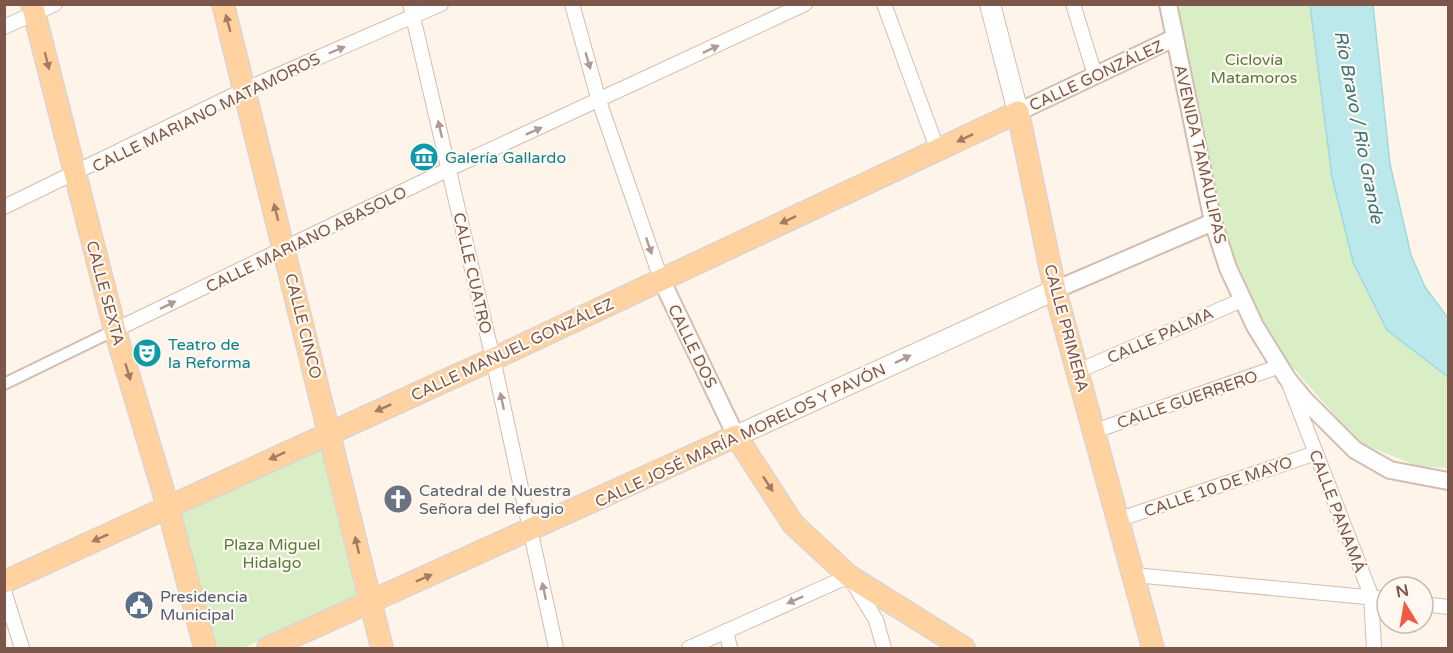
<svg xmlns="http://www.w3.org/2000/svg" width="1453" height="653" viewBox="0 0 1453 653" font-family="'Varela Round',sans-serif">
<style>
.green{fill:#daeec5}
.water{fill:#bbe8ea;stroke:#a0d9dd;stroke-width:1.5}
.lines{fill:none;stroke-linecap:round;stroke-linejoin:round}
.pedestrian-casing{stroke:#d4bdb0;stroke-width:14}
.minor-casing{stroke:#d4bdb0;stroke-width:16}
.tertiary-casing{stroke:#d4bdb0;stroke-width:20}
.secondary-casing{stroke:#d8bcac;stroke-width:22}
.primary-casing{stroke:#ddd3d0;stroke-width:24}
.pedestrian{stroke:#fff;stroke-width:10}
.minor{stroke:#fff;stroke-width:14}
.tertiary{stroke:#fff;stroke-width:16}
.secondary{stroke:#fff;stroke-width:20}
.primary{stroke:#ffd29f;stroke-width:21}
.oneway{fill:#a37c63}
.oneway2{fill:#b09a92}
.labels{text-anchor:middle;stroke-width:4.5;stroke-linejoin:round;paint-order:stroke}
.park-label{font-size:16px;fill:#567c3d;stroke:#fff8f1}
.street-label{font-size:16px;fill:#7c5749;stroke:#fff8f1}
.culture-label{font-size:16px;fill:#0d838f;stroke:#fff8f1;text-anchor:start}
.worship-label{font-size:16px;fill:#5b616d;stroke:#fff8f1;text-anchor:start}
.service-label{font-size:16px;fill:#4e5e75;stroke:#fff8f1;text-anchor:start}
.water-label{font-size:18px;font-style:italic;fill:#38767a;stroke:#fff8f1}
</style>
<rect width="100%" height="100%" fill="#fef4e9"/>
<g class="green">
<path d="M1178,5h132l22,172 21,85 34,68 61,47v91l-31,-2 -59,-24 -70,-80 -39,-64 -29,-79z"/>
<path d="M322,447l39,148 -117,53h-28l-35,-135z"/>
</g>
<path class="water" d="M1310,5h63l17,159 21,91 14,32 23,31v59l-61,-47 -34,-68 -21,-85z"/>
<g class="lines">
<g class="pedestrian-casing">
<path id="pedestrian" d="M4,384l111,-54"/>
</g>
<g class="minor-casing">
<g id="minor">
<path d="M410,4l83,355 63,289"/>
<path d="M572,4l27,97 62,178"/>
<path d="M884,4l54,147"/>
<path d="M1073,4l22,71"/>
<path d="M4,27l51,-23"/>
<path d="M4,207l242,-118 195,-85"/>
<path d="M115,330l334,-161 356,-165"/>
<path d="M1078,371l164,-71"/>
<path d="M1288,381l83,214 3,53"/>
<path d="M1095,431l185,-65"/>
<path d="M1120,519l196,-66"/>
<path d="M1134,575l253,24"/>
<path d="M4,591l18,57"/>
<path d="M1423,604l25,3"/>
<path d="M726,631l4,17"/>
<path d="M689,648l160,-72 27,44 8,28"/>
</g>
</g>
<g class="tertiary-casing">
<g id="tertiary">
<path d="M1168,4l45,218 15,46 27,58 32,52 18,22 50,50 35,20 58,11"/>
<path d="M1018,112l156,-74"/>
<path d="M661,279l75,157"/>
<path d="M1055,290l158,-68"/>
</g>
</g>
<g class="secondary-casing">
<g id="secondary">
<path d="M990,4l28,108"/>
<path d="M736,436l319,-146"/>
</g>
</g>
<g class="primary-casing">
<g id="primary">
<path d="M32,4l83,326 53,177 37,141"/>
<path d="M223,4l159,644"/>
<path d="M4,582l489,-223 525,-247 37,178 98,358"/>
<path d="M268,648l468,-212 57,88 56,52 115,72"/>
</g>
</g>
<use href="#pedestrian" class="pedestrian"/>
<use href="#minor" class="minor"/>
<use href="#tertiary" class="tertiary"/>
<use href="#secondary" class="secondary"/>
<use href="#primary" class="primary"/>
</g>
<defs><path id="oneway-solid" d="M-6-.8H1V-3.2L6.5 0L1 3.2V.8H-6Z" transform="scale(1.5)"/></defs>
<g class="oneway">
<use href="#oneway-solid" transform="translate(228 23) rotate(-105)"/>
<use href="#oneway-solid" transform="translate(47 61) rotate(76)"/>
<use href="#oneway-solid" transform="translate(965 138) rotate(154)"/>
<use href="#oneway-solid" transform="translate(276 212) rotate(-104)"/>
<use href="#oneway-solid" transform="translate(788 220) rotate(155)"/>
<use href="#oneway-solid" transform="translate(128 372) rotate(73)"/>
<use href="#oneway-solid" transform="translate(383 408) rotate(156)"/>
<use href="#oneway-solid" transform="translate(277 456) rotate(155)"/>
<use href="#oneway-solid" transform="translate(768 484) rotate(57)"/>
<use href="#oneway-solid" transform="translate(100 538) rotate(156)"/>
<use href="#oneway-solid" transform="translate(357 545) rotate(-103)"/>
<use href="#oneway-solid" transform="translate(424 578) rotate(-24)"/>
</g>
<g class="oneway2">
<use href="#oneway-solid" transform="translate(711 49) rotate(-25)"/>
<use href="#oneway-solid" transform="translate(337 50) rotate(-23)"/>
<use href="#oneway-solid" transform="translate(588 61) rotate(74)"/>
<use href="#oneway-solid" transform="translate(440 129) rotate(-103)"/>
<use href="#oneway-solid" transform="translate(534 131) rotate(-24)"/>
<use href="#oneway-solid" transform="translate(649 246) rotate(71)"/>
<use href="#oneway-solid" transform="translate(168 305) rotate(-26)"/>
<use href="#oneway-solid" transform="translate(903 359) rotate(-26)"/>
<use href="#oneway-solid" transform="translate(502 401) rotate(-102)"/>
<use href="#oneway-solid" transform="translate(544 591) rotate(-102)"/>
<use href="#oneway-solid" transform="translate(795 600) rotate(156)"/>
</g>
<defs>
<g id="museum-disc" transform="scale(1.5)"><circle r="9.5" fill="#0f9aa8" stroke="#fff8f1"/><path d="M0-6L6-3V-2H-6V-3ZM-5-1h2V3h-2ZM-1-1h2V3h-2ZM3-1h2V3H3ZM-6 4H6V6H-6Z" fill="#fff"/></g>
<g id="theatre-disc" transform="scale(1.5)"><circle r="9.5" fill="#0f9aa8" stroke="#fff8f1"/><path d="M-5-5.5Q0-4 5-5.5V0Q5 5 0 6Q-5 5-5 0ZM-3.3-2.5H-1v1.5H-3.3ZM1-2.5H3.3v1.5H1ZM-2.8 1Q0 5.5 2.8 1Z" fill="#fff"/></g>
<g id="church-disc" transform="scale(1.5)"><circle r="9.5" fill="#6b7280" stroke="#fff8f1"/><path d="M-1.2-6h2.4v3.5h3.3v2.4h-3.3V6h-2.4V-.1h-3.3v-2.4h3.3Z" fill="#fff"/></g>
<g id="civic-disc" transform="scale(1.5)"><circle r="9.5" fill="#5c6f8a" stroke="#fff8f1"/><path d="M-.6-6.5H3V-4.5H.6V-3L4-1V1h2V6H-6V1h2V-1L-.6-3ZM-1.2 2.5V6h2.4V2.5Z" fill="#fff"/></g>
</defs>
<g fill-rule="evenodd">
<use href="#museum-disc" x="424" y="157"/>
<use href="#theatre-disc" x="147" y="353"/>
<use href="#church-disc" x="398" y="499"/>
<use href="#civic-disc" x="139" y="605"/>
</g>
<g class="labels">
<g class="park-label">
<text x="1254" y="65">Ciclovía<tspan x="1254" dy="18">Matamoros</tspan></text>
<text x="272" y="550">Plaza Miguel<tspan x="272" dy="18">Hidalgo</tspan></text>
</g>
<g class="street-label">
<text transform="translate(1096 75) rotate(-25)" y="6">CALLE GONZÁLEZ</text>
<text transform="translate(206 112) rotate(-26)" y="6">CALLE MARIANO MATAMOROS</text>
<text transform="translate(1201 154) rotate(77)" y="6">AVENIDA TAMAULIPAS</text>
<text transform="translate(306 239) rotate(-26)" y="6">CALLE MARIANO ABASOLO</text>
<text transform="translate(473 273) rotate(77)" y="6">CALLE CUATRO</text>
<text transform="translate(106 293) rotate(75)" y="6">CALLE SEXTA</text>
<text transform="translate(304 326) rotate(76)" y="6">CALLE CINCO</text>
<text transform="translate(1067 328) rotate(75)" y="6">CALLE PRIMERA</text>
<text transform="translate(1160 335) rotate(-24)" y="6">CALLE PALMA</text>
<text transform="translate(693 346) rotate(64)" y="6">CALLE DOS</text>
<text transform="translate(512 349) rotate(-25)" y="6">CALLE MANUEL GONZÁLEZ</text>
<text transform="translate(1187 399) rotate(-19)" y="6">CALLE GUERRERO</text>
<text transform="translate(740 435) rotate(-25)" y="6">CALLE JOSÉ MARÍA MORELOS Y PAVÓN</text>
<text transform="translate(1218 486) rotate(-19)" y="6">CALLE 10 DE MAYO</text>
<text transform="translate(1338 511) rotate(69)" y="6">CALLE PANAMÁ</text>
</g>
<g class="culture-label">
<text x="445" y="163">Galería Gallardo</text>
<text x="168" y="350">Teatro de<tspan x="168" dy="18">la Reforma</tspan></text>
</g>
<g class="worship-label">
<text x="419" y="496">Catedral de Nuestra<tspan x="419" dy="18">Señora del Refugio</tspan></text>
</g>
<g class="service-label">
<text x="160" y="602">Presidencia<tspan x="160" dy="18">Municipal</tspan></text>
</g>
<g class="water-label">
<text transform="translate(1359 127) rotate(79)" y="6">Río Bravo / Rio Grande</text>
</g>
</g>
<rect width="1453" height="653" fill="none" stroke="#7c5749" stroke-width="12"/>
<g transform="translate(1405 605) rotate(349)"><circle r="28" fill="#fff8f1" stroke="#cbb8ae" stroke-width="1.5"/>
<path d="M0-4.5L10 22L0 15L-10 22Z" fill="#f15b46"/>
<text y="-9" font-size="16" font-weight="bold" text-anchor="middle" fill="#7c5749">N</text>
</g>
</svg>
